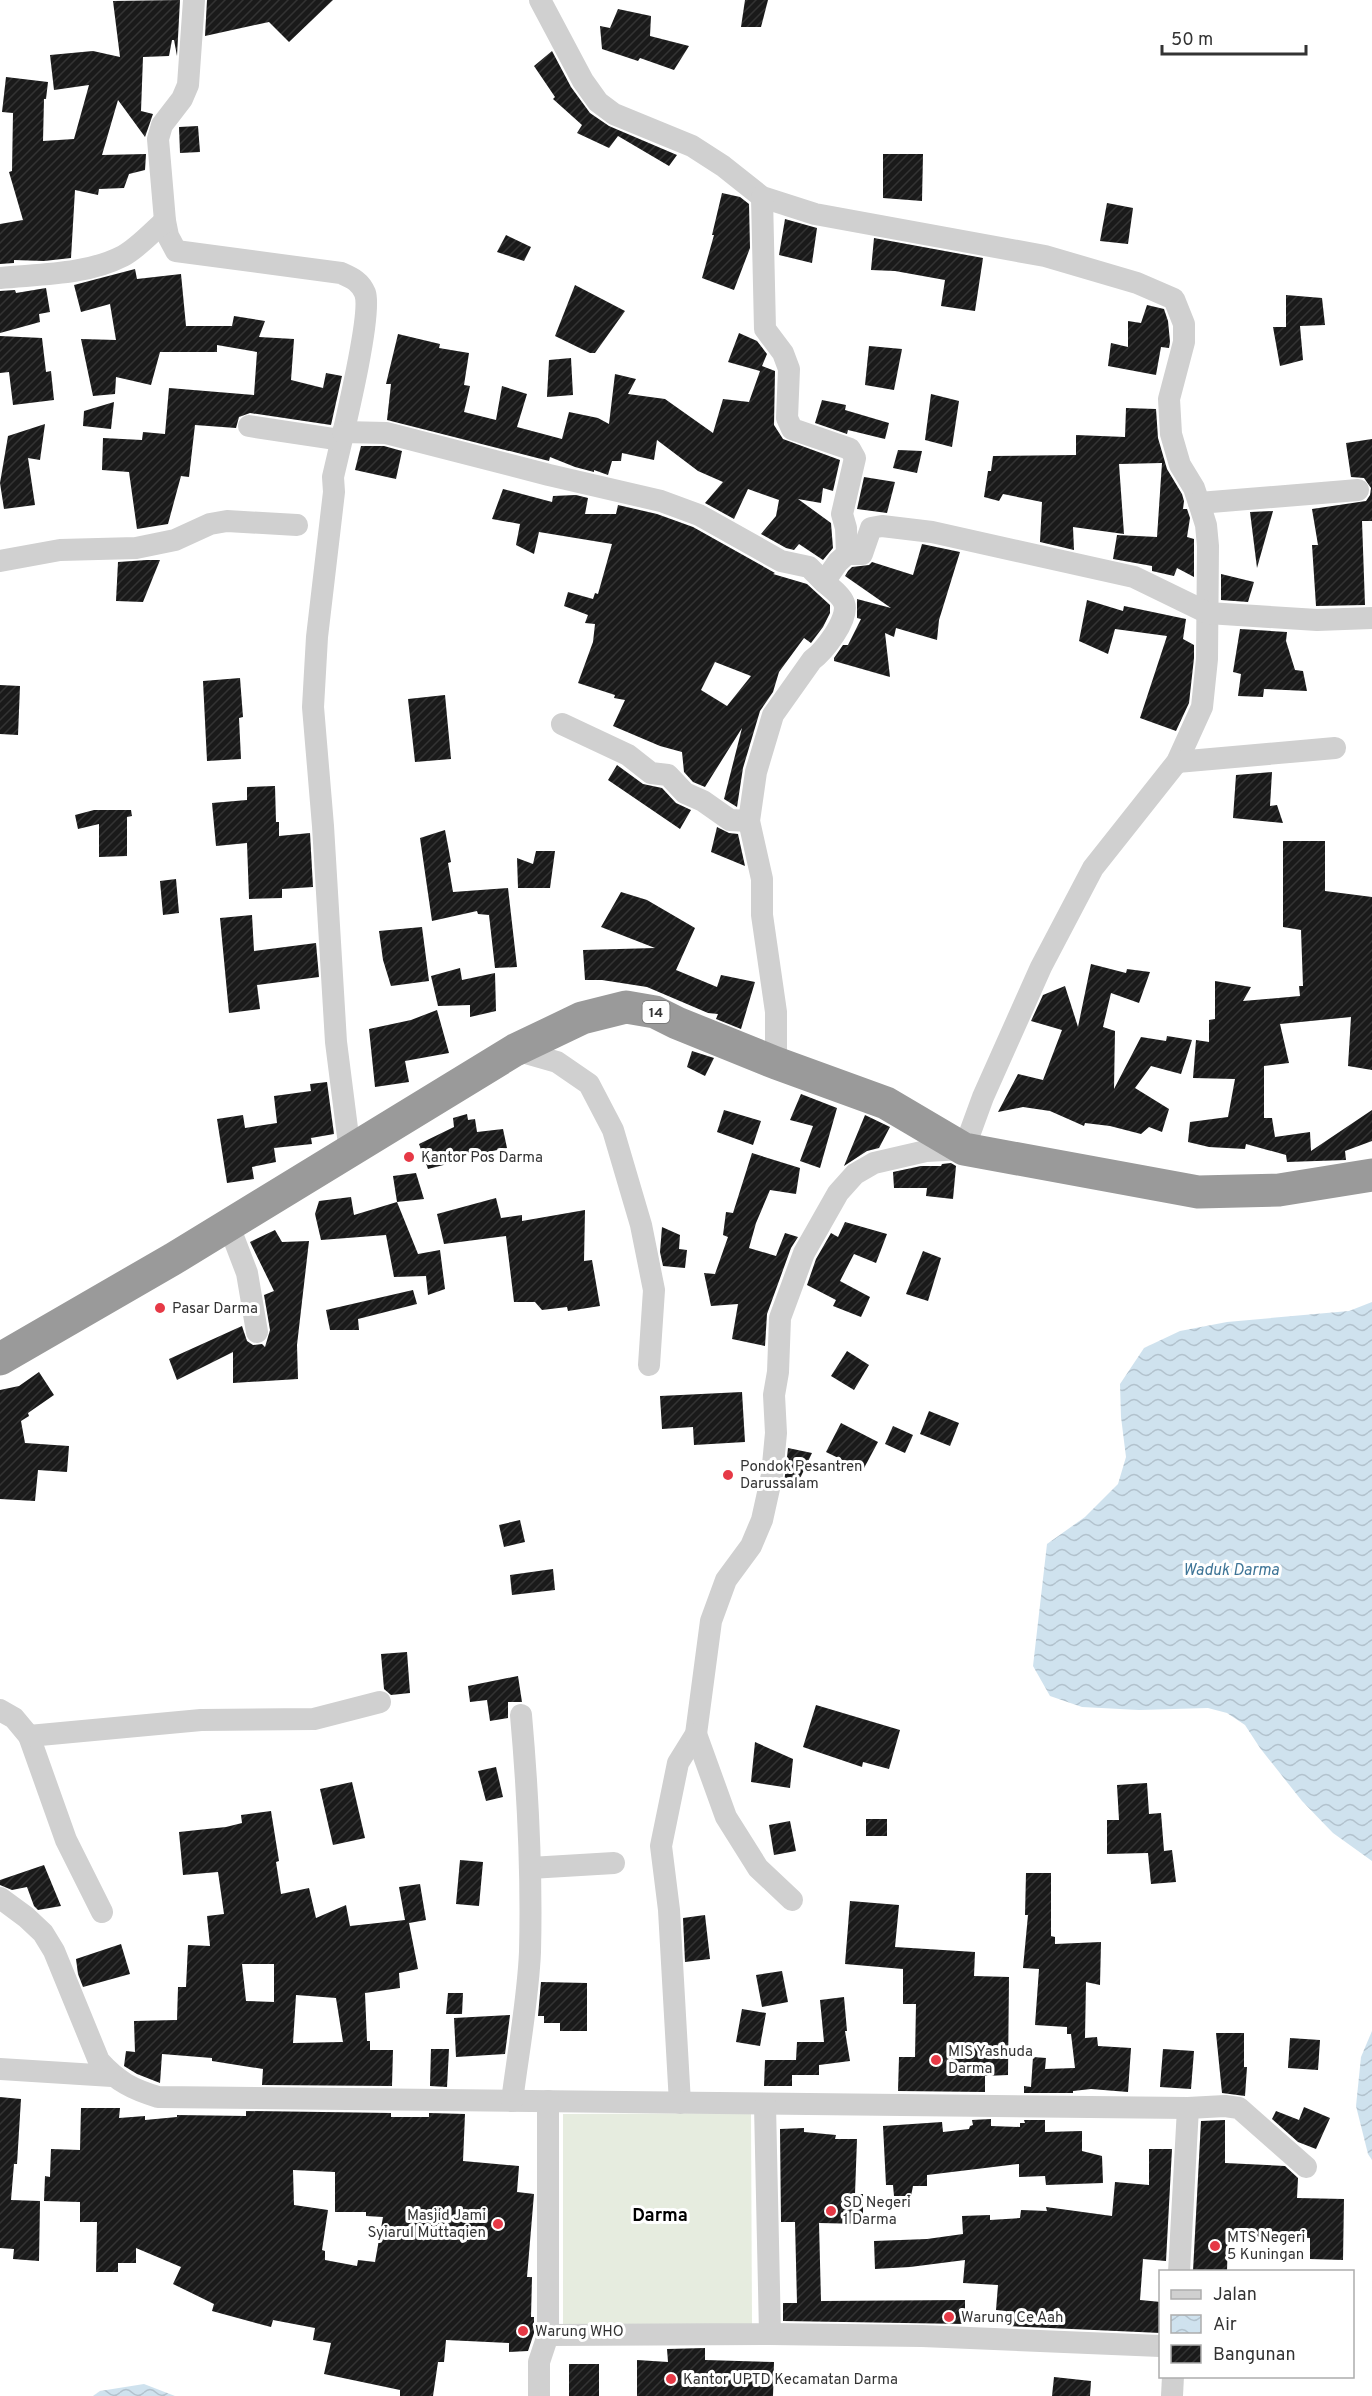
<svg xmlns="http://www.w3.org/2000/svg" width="1372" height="2396" viewBox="0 0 1372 2396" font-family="Overpass,sans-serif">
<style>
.pitch{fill:#e6ecdf}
.water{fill:url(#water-waves)}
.building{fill:url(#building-hatch);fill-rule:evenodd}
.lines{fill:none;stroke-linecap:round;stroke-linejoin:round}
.street{stroke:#d0d0d0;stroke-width:22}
.highway{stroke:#9a9a9a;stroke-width:33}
.poi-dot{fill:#e63946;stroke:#fff;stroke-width:2}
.labels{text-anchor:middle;stroke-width:6;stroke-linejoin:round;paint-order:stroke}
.shield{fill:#fff;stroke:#707070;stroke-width:1.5}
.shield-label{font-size:14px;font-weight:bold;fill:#333}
.poi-label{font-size:15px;fill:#333;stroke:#fff;text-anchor:start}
.water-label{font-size:16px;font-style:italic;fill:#3f7597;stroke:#fff}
.quarter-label{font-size:18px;font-weight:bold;fill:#000;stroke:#fff}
</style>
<defs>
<pattern id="water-waves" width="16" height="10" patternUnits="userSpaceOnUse" patternTransform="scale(1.5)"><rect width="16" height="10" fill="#cfe2ee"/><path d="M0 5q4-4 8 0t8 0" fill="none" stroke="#b2c2cd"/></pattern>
<pattern id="building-hatch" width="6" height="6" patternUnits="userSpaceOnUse" patternTransform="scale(1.5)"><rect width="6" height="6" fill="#1a1a1a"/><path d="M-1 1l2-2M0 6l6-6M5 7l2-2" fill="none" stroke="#333"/></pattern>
</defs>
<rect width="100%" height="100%" fill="#fff"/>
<path class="pitch" d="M751,2113l1,212 -189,1v-212z"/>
<g class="water">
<path d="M1372,1302v559l-39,-28 -31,-32 -42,-53 -15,-23 -18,-12 -19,-5 -69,2 -57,-3 -32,-11 -17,-30 14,-122 38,-27 33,-33 8,-27 -5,-40 -1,-33 24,-36 36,-17 47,-9 122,-11z"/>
<path d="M1372,2031v129l-4,-6 -12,-48 5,-49z"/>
<path d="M144,2384l31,12h-82l7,-5z"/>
</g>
<g class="building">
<path d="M180,0l-3,56 -3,-16h-2l-3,16 -26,1 -2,54 12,3 -8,23 -27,-37 -16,55 44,-1 -1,16 -16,4 -5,14 -25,1 -1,6 -23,-5 -4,68 -27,3 -30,-1v3l-14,1v-40l23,-4 -14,-48 3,-1 1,-58 -11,-1 4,-35 42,5 -2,17h-2l-1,42 31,-2 15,-54 -35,5 -4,-35 43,-4 27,6 -7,-56z"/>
<path d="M207,0h126l-44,42 -20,-20 -64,14z"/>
<path d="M745,0h23l-7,27h-20z"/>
<path d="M618,9l33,7 -1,20 39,10 -15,24 -34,-12 -2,3 -36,-12 -2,-23 10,2z"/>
<path d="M552,51l19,36 19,26 19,13 68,29 -8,11 -51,-30 -9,12 -32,-15 5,-8 -29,-26 2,-2 -21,-31z"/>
<path d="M198,126l2,26 -20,1 -1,-26z"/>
<path d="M883,154h40l-1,47 -39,-3z"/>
<path d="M722,193l18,4 9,7 1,44 -16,42 -32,-12 12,-43h-2z"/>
<path d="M1107,203l26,5 -5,36 -28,-3z"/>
<path d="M785,219l32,9 -5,35 -33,-8z"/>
<path d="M506,235l25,12 -7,14 -27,-9z"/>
<path d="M874,238l109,20 -8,53 -34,-5 4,-26 -50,-9 -24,-1z"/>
<path d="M135,269l2,10 44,-5 5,52h46l2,-10 31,5 -6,16 35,2 -3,41 32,8 3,-15 16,3 -11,49 -81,-12 -11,4 -3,11 -41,-3 -6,52 -8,-1 -13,48 -31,5 -8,-57 -27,-2 1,-32 39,2 1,-8 22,2 4,-46 85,7 3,-43 -40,-7v7h-57l-9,33 -35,-8 -1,17 -22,2 -12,-57 35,1 -6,-36 -29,8 -7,-27z"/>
<path d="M575,285l50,26 -30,42h-5l-35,-17z"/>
<path d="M46,288l4,24 -11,2 1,8 -40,11v-42l15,-1 1,3z"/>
<path d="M1286,295l36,3 3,27 -25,1 3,34 -23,6 -7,-39h13z"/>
<path d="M1147,305l17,4 4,12 2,21 -1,6 -8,-1 -5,28 -48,-9 3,-23 17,4v-26l13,2z"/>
<path d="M739,333l18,8 10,13 -5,12 13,5 -1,54 9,14 57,21 -7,31 -10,-3 -2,15 -23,-4 33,24 2,25 -10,12 -24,-16 -5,6 -8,-2 -25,-14 15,-18 3,-16 -31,-11 -14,30 -29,-16 18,-21 -25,-11 -41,-31 -3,20 -32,-7 -1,8h-9l-4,14 -14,-5v2l-19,-5 -25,-10 -1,4 -162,-41 4,-36h-5l12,-50 42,10 -1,4 30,5 -5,32 6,1 -6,26 32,8 6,-34 25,8 -10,33 45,12 7,-27 29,6 11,6 6,-50 21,5 -8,15 37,5 48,34 10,-34 26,3 11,-31 -32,-9z"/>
<path d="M0,336l42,2 4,34 5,-1 3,29 -41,5 -4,-33 -9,1z"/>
<path d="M869,346l33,3 -8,41 -29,-5z"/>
<path d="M571,358l2,37 -26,2 2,-37z"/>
<path d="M931,394l28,7 -7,46 -27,-7z"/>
<path d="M822,400l24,5 -1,5 44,13 -4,16 -37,-9 -1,4 -32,-11z"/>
<path d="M114,402l-3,27 -28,-3 1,-15z"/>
<path d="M1126,408l30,1 2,29 9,31 15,25 2,7 -1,8h4l3,9 -3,19 7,2v38l-17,-9 -3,8 -22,-5v-5l-39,-7 4,-24 40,2 5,-74 -43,1 5,70 -51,-7 1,23 -34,-8 2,-40 -39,-8 -4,7 -15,-4 4,-26h3l2,-15 83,-1v-20l49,2z"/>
<path d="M45,424l-5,36 -12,-2 7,47 -31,4 -4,-26 8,-47z"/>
<path d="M1372,439v82h-10l3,84 -49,1 -4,-61h6l-6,-36 54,-8 4,-6 1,-7 -7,-10 -13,-1 -5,-34z"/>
<path d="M361,446h23l18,5 -6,28 -41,-9z"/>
<path d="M898,450l24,1 -5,22 -24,-5z"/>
<path d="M864,477l31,5 -8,31 -30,-4z"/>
<path d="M503,489l49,13 1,-6 23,-1 12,3 -3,16h31l2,-9 39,9 36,13 82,46 -2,1 34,10 23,21v8l-7,14 -12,16 -7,-5 -25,34 -6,20 -13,19 -17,57 -6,39 -13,-8 18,-71 -37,59 -12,-5 -9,-10 -2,-20 -22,-6 -47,-20 12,-26 -11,-2 1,-3 -37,-12 15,-41 2,-18 -10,-1 3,-8 -24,-9 4,-14 25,7 2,-6 3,1 14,-50 -73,-12 -5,22 -18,-9 4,-21 -28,-5zM715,662l36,14 -24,30 -26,-16z"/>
<path d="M1273,511l-16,57 -7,-56z"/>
<path d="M922,544l38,8 -21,68 -2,20 -41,-12 -2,9 -9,-4 5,44 -56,-16v-3l9,-13h5l13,-26 -4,-1v-19l34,9 -46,-32 3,-5 4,-4 17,-2 3,-3 41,13z"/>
<path d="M147,560h13l-17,42 -27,-1 2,-39z"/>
<path d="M1221,574l33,8 -6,20 -27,-2z"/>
<path d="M1087,600l36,11 1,-5 62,13 -3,20 11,6v13l-5,45 -13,28 -36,-13 27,-82 -52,-7 -7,25 -29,-13z"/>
<path d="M1240,629l47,3 -1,9 9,29 8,1 4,20 -43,-2 -1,8 -25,-1 3,-22 -8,-2z"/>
<path d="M240,678l3,39 -4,1 2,41 -34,2 -4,-80z"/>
<path d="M0,685l20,1 -2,49 -18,-1z"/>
<path d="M445,695l6,64 -36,3 -7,-63z"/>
<path d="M617,765l26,19 19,4 14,15 15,7 -11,19 -72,-49z"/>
<path d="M1272,772l-2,34 7,-1 6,18 -50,-5 3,-43z"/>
<path d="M275,786l1,36h3v14l31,-3 3,54 -31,2v9l-33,1 -2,-56 -31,3 -4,-43 35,-3v-13z"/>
<path d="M94,810h37l1,6 -5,1v39l-28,1v-33l-21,5 -3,-14z"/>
<path d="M717,827l12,6 9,1 7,32 -34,-14z"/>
<path d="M445,830l6,32 -3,1 5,29 55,-4 9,79 -22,1 -6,-53 -11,-1 -1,-3 -45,10 -12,-83z"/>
<path d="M1283,841h42v50l47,6v173l-24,-4 3,-49 -71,7 9,39 -25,3v52h8l3,19 35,-5 1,19 61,-41v31l-27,10 1,9 -59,2 -1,-7 -40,-11 -1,5 -36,-2 -21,-5 2,-20 38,-5 7,-38 -42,-1 3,-38 13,2v-22l6,-1v-38l36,6 -8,14 57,-5 -1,-10h4l-2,-56 -18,-3z"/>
<path d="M536,851h19l-5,37h-32l-1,-30 16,6z"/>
<path d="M176,879l3,34 -16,2 -3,-34z"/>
<path d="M621,892l26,8 48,28 -19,42 41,17 4,-12 34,7 -14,47 -25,-10 2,-5 -10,-1 -61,-26 -45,-7h-17l-2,-30 72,-2 -54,-21z"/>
<path d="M252,915l2,36 62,-8 3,34 -62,8 3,24 -31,4 -9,-95z"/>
<path d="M422,927l7,54 -38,5 -8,-26 -4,-29z"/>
<path d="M1091,964l35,9 1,-4 23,3 -11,31 -28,-10 -8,34 12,4 -1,58 27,-52 25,4 1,-5 25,4 -11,34 -30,-8 -16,22 34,21 -7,23 -13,-5 -8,7 -31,-8 -25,-3 -1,3 -34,-15 -27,-4 -25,5 20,-38 25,6 19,-50 -31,-9 12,-26 22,-9 13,41z"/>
<path d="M460,968l2,12 33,-7 1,38 -26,6v-12l-32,1 -7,-30z"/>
<path d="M437,1010l12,43 -44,8 4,21 -34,5 -6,-58 42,-9z"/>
<path d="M692,1051l22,7 -9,18 -18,-9z"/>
<path d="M327,1082l7,52 -23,4 1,6 -38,4 2,14 -24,5 2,12 -27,4 -10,-64 26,-4 2,13 32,-5 -3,-27 37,-5 -1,-7z"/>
<path d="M801,1094l36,14 -17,60 -20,-7 13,-35 -23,-6z"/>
<path d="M724,1110l37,11 -8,24 -36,-13z"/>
<path d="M467,1114l1,6 7,-1 2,13 26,-3 4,19 -53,11 1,3 -27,7 -9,-25 35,-17 -1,-9z"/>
<path d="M865,1115l25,12 -11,21 -12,3 -23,15z"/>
<path d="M752,1153l48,15 -4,26 -26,-4 -14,33 -7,25 27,8 9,-23 13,4 -7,11 -24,66 -2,32 -33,-7 6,-35 -27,2 -7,-33 11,1 13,-37 -5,-2 3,-23 7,1z"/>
<path d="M951,1163l5,3 -3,33 -27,-3 1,-8h-33l-1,-16 28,-6h20l1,-2z"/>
<path d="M416,1173l8,26 -27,3 -4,-26z"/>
<path d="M351,1197l3,18 43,-13 21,52 22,-4 5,39 -17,6 -2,-19 -32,1 -8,-42 -65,5 -6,-26 4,-13z"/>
<path d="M496,1198l5,20 21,-3v6l63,-11 -1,51 8,-1 8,46 -32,5 -1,-4 -25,3 -7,-8h-21l-8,-66 -62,8 -7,-30z"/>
<path d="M845,1222l42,12 -11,29 -22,-9 -14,27 30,16 -9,20 -28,-11 3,-6 -29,-15 9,-26 15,-26 7,4z"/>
<path d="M662,1227l18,8 -1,14 8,1 -2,18 -22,-2 -3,-14z"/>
<path d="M275,1230l7,12 27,-1 -12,104 1,34 -65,4v-31l-56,28 -8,-21 73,-33 5,15 6,4 9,-1 3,3 5,-17 -6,-35 10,-4 -24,-49z"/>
<path d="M923,1251l18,7 -13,43 -22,-7z"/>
<path d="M413,1290l4,14 -59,15 1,11h-29l-4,-20z"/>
<path d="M847,1351l22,14 -15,25 -23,-14z"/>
<path d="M39,1372l15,23 -26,18 1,3 -8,5 4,22 44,3 -2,26 -29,-2 -3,31 -35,-2v-109l19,-4z"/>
<path d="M742,1392l3,50 -51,3 -1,-18 -31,2 -2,-33z"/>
<path d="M929,1411l30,12 -9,23 -30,-12z"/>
<path d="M841,1423l37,19 -15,28 -37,-18z"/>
<path d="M893,1426l20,9 -8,18 -20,-9z"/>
<path d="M788,1448l24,5 -16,34 -12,-3z"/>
<path d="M520,1520l5,22 -21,5 -5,-22z"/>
<path d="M553,1569l2,21 -43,5 -2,-20z"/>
<path d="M407,1652l3,41 -19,2 -7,-6 -3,-35z"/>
<path d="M518,1676l4,26h-14v16l-18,3 -3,-21 -17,2 -2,-16z"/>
<path d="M816,1705l84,25 -11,39 -26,-7 -1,5 -59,-20z"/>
<path d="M755,1742l38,17 -3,29 -39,-6z"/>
<path d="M496,1767l7,30 -17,4 -8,-30z"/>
<path d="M352,1782l13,56 -32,7 -13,-56z"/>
<path d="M1147,1783l2,31 12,-1 3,38 8,-1 4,32 -25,2 -3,-31 -41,1v-34h12l-2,-35z"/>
<path d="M271,1811l8,50 -3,1 5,32 28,-6 7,30 30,-13 4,21 55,-6 -6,-33 21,-3 6,36 -17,3 9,46 -19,4 1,15 -35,5 2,48h3v9h23l-1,36 -130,-1 1,-16 -51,-8v-3l-50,-4 -2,29 -23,-9 -13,-8 2,-15 9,1 -1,-31 43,-1 1,-33h8l2,-42 22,1 -3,-30 17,-2 -6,-42 -35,3 -4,-43 47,-5 16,-4 -1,-8zM242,1964h32v38l-28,-1zM296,1995l40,3 7,44 -50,1z"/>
<rect x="866" y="1819" width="21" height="17"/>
<path d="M790,1821l6,30 -22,4 -5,-30z"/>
<path d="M460,1860l23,2 -4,44 -23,-2z"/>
<path d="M44,1865l17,41 -23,4 -4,-4 -7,-19 -15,3 -12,-5v-5z"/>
<path d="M1026,1873h25v63l4,1v7l46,-2 -1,43 -14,-3 -1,56 12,-1 1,9 33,2 -3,44 -37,-3 -18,2v2h-49v-7l7,1 2,-30 13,1 -1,11 30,-1 -4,-34h-4v-7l-32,-2 4,-56 -16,-1 5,-53h-3z"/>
<path d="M850,1901l49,4 -4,42 80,5 -1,24 35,1 -1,98 -23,1v16l-87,-1 1,-34h16l1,-53h-13v-35l-58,-5z"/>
<path d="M705,1915l5,44 -25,3 -2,-44z"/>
<path d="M121,1944l9,30 -47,13 -5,-13 -2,-15z"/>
<path d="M782,1971l6,31 -26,5 -6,-32z"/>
<path d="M541,1982l46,1v48h-27v-8h-16v-7h-6z"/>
<path d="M448,1993h15l-1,21h-16z"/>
<path d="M844,1997l3,34h-2l5,30 -31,4v10h-27v11h-28l1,-26h31l1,-18h27l-4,-42z"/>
<path d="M742,2009l24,4 -6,33 -24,-4z"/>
<path d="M510,2015l-5,39 -49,3 -2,-39z"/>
<path d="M1216,2033h28v34h3l-2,29 -23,-3z"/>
<path d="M1290,2038l30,2 -2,30 -30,-2z"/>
<path d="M431,2049h18l-2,38 -17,-1z"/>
<path d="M1163,2049l31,2 -3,38 -31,-2z"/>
<path d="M0,2097l21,2 -4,65h-3l-3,36 29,1 -1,60 -26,-2 1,-10 -14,-1z"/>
<path d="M1304,2107l26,11 -14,31 -18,-7 -26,-23 4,-8 23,9z"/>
<path d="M81,2108h39l-1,10 26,-2v4l32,-3v-2l69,1v-5l145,2v4h38v-4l36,1 -2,47 56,5 -2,26 17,2 -7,83h5l-1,40h3v16l-6,18 -19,1v-9l-63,-3 -2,22h-6l-5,34h-33v-6l-76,-16 7,-31 -18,-3 2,-12 -42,-8 -2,7 -59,-16 2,-7 -41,-20 8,-17 -45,-19v15h-18v9h-22l1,-50h-17v-20l-36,-1 1,-25 5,1 1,-28 29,1zM293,2170l42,2v40h31v4l17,1 -8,45 -17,-2 -1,6 -32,-6v-9l-3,-1 6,-40 -34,-5z"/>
<path d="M991,2119v7l29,1v-4h5l-1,-3h21v12l37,-1v20l20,5 1,27 -57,2 -1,-9 -26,1v-13l-92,11v11h-14l-2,10h-17l-1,-11h-7l-3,-59 59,-4 1,10 26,-3 1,-3 3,-1 -1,-5z"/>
<path d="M1225,2120v43l60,3 13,12 -1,20 47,1 -1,61 -33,-1v-21l-82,-2 -1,35h-34l8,-150z"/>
<path d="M804,2128v4l32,3 -1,4h22l-2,55h8v30l-44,-1 2,78 144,-1v24l-182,-3v-18h14l-2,-81h-14l-1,-93z"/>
<path d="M1149,2149h23l-6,112 -23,-2 -3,41 21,2v31l-156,-7 1,-15 -10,-1 2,-25 -35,-2 2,-23 -55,7 -35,2 -1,-28 53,-2 36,-5 -1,-18 28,-1v5l30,-2 1,-8 26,1 -1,-4 66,9 3,-34 34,3z"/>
<path d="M705,2348v12l69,2 -1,34h-136v-36l31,2 -1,-13z"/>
<rect x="569" y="2364" width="30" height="32"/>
<path d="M1054,2377l37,4 -1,15h-38z"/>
</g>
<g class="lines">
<g class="street">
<path d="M194,0l-6,85 -6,14 -20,26 -4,14 7,82 3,15 8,15 165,22c11,5 19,8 24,20 8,22 -25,153 -32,184l1,15 -17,145 -4,70 10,119 13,216 14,110"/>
<path d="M540,0l43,81 15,21 16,12 78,32 31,20 39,31 53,17 230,42 92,27 37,16 10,25v18l-15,57 2,35 9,31 14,23 5,15 7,22 2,21 -1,113 -5,48 -25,55 -84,106 -52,99 -58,130 -19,52 -38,2 -52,12 -19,11 -17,19 -34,60 -24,65 -2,54 -4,23 2,38 -4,42 -10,45 -11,26 -25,34 -15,41 -15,113 -18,29 -17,83 8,64 11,193"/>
<path d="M762,197l3,132 18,24 6,16 -2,49 5,11 58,20 5,9 -13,56 4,14 1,26"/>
<path d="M0,278c40,-4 86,-3 123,-22 15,-8 29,-24 42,-35"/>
<path d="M249,426l92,14"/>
<path d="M343,432l43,1 163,42 112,26 38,14 82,46 28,6 15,15"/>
<path d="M1199,503l159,-13"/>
<path d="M0,561l60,-11 76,-2 39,-8 35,-16 17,-3 70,4"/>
<path d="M562,724l66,31 23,18 17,2 17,18 18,8 27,19 19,1"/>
<path d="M1177,762l158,-14"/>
<path d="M515,1050l42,12 32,22 24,46 28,95 13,65 -5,75"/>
<path d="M776,1063v-51l-14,-97v-36l-13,-58 7,-49 17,-57 39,-55c11,-8 38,-41 32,-57 -3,-8 -13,-15 -20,-21l14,-20 9,-8h15l9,-26 11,-2 50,6 202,45 74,36 109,7 55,-2"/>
<path d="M229,1226l18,47 10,59"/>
<path d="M0,1710l14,8 15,18 37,104 36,72"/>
<path d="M696,1734l30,83 32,51 34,32"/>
<path d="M29,1736l172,-16 113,-1 66,-17"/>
<path d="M530,1868l84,-5"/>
<path d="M0,1898l26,19 17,16 11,18 45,110c19,21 33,28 59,36l1030,11 37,-2 14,2 67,59"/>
<path d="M0,2069l112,7"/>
<path d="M512,2101c6,-47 16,-102 18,-149 2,-79 -2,-158 -9,-237"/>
<path d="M548,2101v234"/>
<path d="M1179,2272l9,-164"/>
<path d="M770,2334l152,2 238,10"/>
<path d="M539,2396v-34l9,-27 222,-1 -5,-229"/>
<path d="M1172,2396l1,-20"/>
</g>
<path class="highway" d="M0,1359l173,-100 342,-209 67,-32 44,-11 29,5 22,11 99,40 110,40 78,46 234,43 81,-2 93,-15"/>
</g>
<g class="poi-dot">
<circle cx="409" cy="1157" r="6"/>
<circle cx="160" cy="1308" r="6"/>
<circle cx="728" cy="1475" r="6"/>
<circle cx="936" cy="2060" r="6"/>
<circle cx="831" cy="2211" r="6"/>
<circle cx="498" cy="2224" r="6"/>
<circle cx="1215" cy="2246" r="6"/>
<circle cx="949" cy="2317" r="6"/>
<circle cx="523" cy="2331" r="6"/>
<circle cx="671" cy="2379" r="6"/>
</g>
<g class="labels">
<rect class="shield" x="642.5" y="1001" width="27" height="22" rx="4.5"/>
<g class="shield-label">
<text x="656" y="1017">14</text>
</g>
<g class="poi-label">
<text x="421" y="1162">Kantor Pos Darma</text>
<text x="172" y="1313">Pasar Darma</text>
<text x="740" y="1471">Pondok Pesantren<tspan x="740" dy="17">Darussalam</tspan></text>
<text x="948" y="2056">MIS Yashuda<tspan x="948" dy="17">Darma</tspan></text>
<text x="843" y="2207">SD Negeri<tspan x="843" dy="17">1 Darma</tspan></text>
<text x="486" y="2220" text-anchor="end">Masjid Jami<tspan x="486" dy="17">Syiarul Muttaqien</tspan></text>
<text x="1227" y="2242">MTS Negeri<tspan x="1227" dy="17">5 Kuningan</tspan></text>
<text x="961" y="2322">Warung Ce Aah</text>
<text x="535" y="2336">Warung WHO</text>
<text x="683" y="2384">Kantor UPTD Kecamatan Darma</text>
</g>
<g class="water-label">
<text x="1231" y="1575">Waduk Darma</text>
</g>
<g class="quarter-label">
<text x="660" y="2221">Darma</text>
</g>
</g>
<rect x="1159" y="2270" width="195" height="108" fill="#ffffff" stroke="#adadad" stroke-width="1.5"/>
<rect x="1171" y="2290" width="30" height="9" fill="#d0d0d0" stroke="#adadad" stroke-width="1.5"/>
<text x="1213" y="2300" font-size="18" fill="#333333">Jalan</text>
<rect x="1171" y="2315" width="30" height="18" fill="url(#water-waves)" stroke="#adadad" stroke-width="1.5"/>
<text x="1213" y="2330" font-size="18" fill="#333333">Air</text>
<rect x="1171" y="2345" width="30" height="18" fill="url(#building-hatch)" stroke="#adadad" stroke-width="1.5"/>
<text x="1213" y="2360" font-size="18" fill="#333333">Bangunan</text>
<path d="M1162 45v9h144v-9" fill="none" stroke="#333333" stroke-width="3"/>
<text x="1171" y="45" font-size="18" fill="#333333" stroke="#ffffff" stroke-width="4.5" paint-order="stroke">50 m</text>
</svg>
